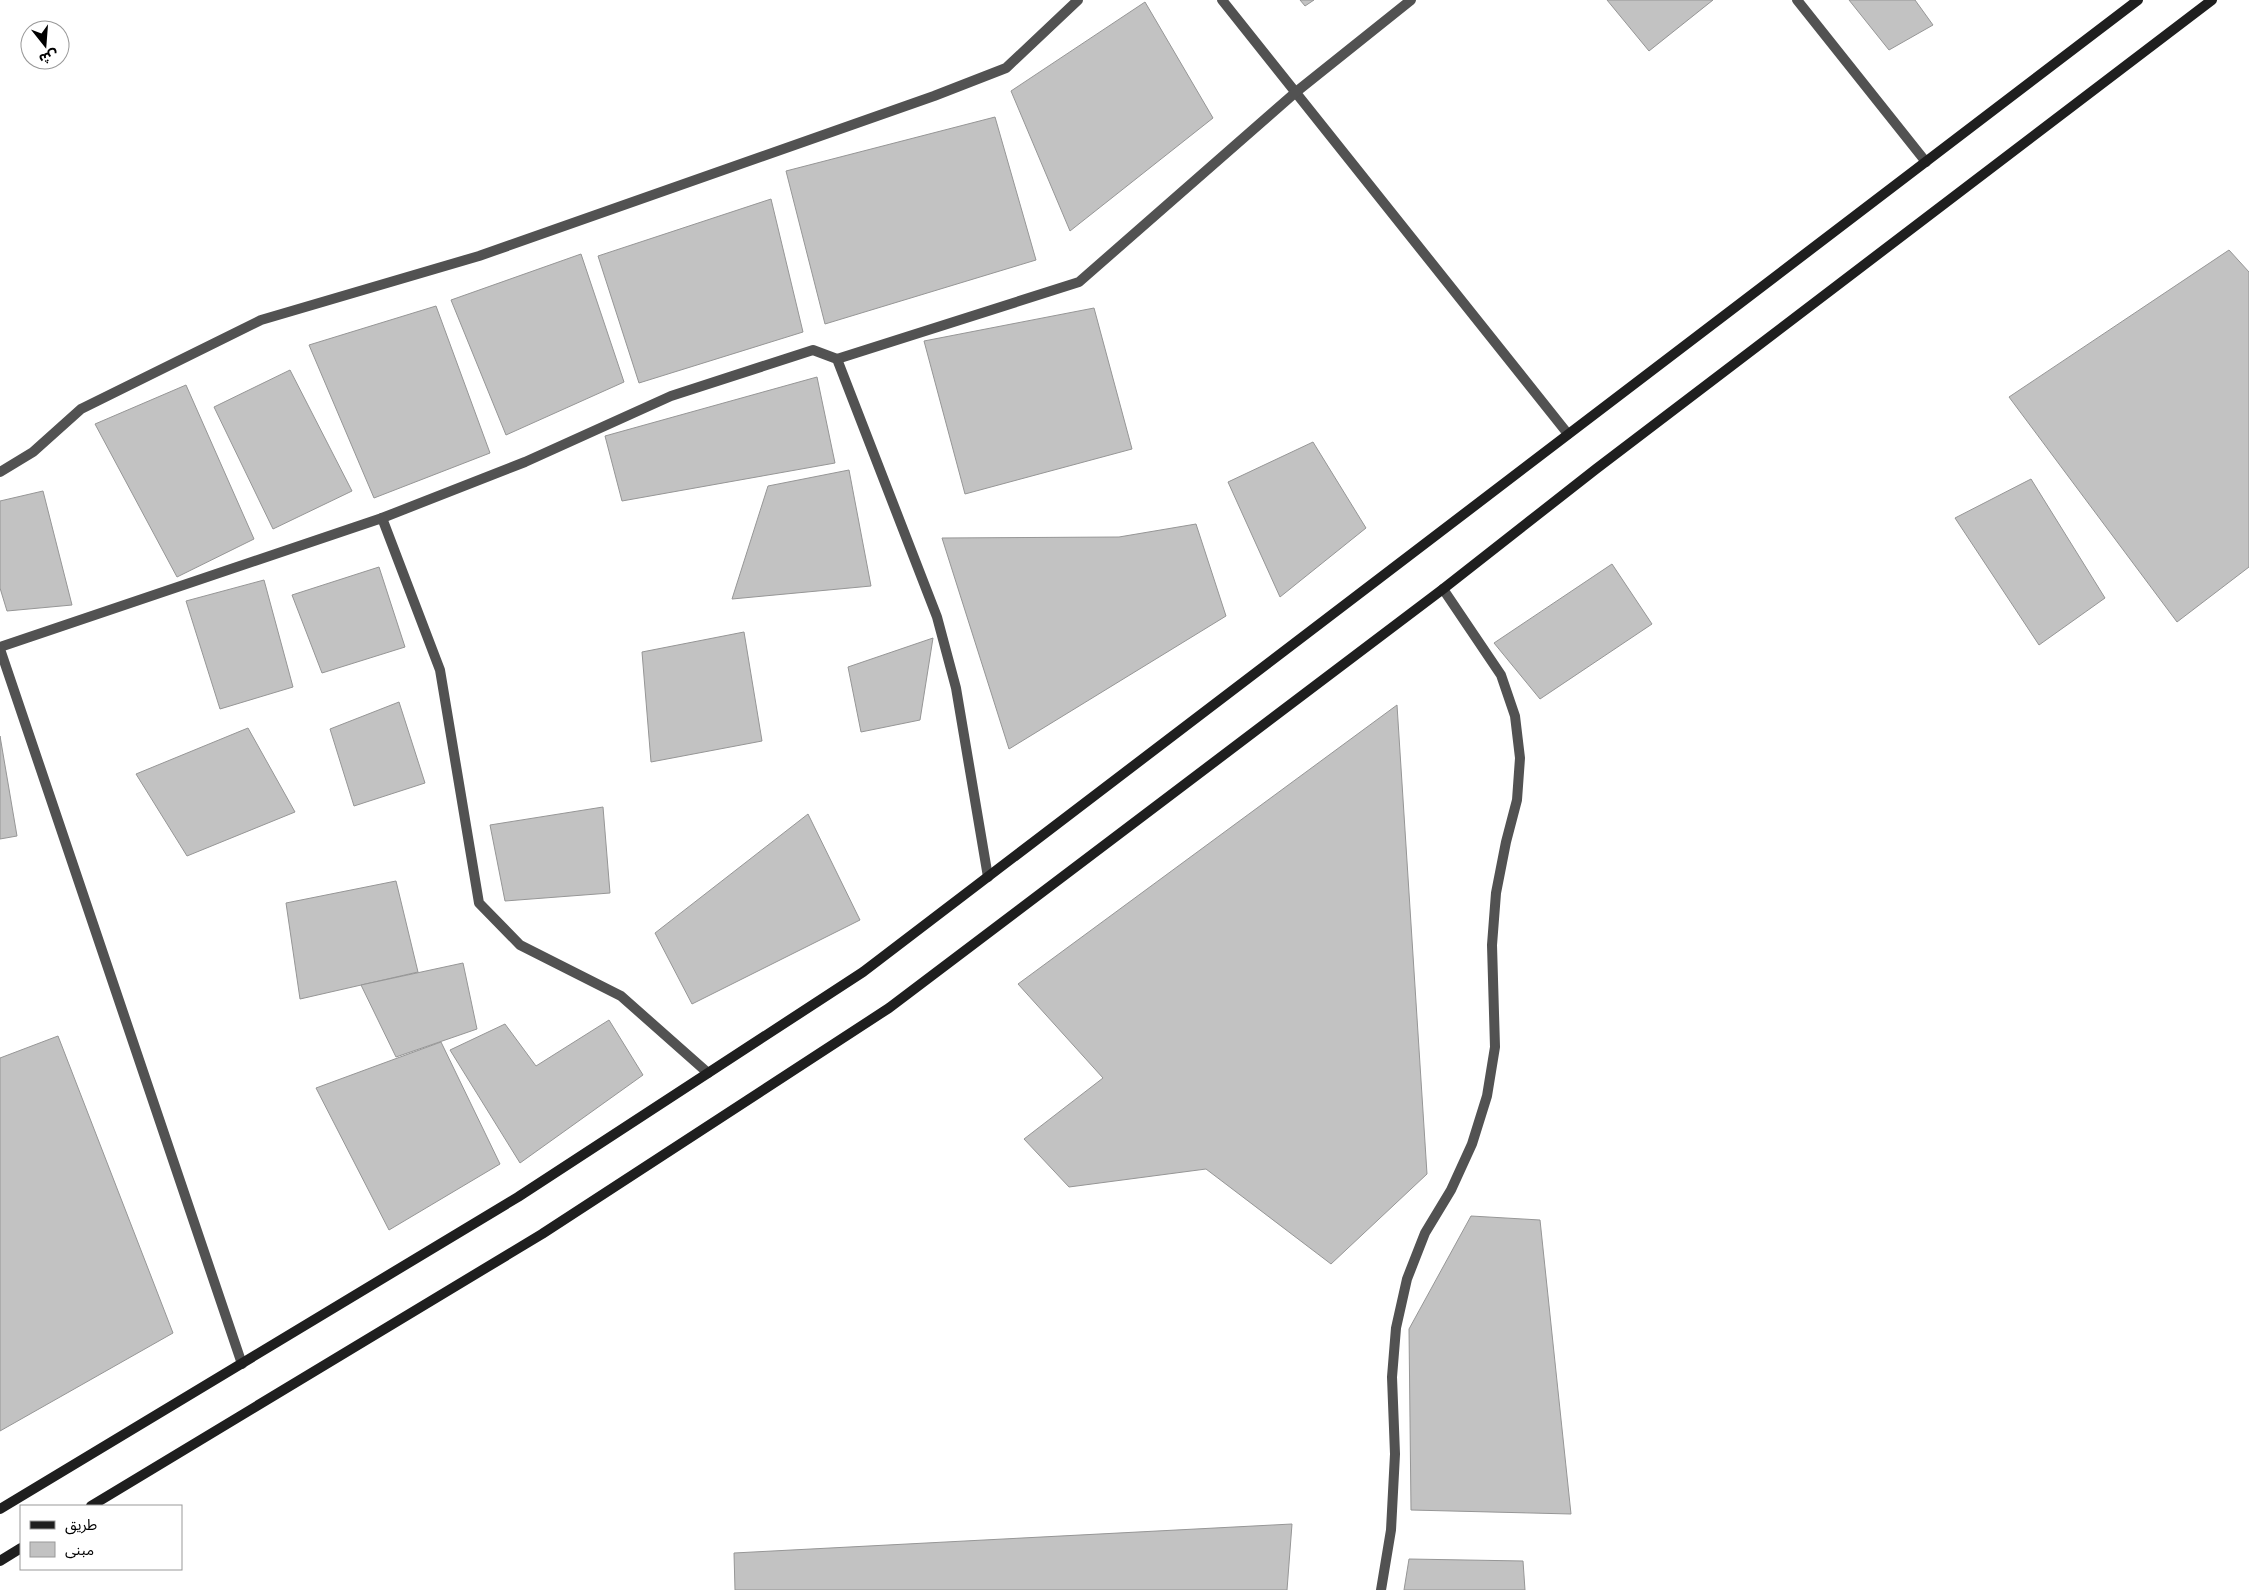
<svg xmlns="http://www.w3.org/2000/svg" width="2249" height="1590" viewBox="0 0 2249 1590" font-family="'Open Sans','Noto Sans Arabic',sans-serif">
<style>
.building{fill:#c2c2c2;stroke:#969696}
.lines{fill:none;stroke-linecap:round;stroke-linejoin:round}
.street{stroke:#525252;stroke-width:10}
.secondary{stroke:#1f1f1f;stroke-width:10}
</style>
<rect width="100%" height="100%" fill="#fff"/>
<g class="building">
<path d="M1300,0h14l-9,6z"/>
<path d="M1607,0h106l-64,51z"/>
<path d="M1849,0h66l18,25 -44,25z"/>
<path d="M1145,2l68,116 -143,113 -59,-140z"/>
<path d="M995,117l41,143 -211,64 -39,-153z"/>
<path d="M771,199l32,133 -164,51 -41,-127z"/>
<path d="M2229,250l20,22v295l-72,55 -168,-225z"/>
<path d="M581,254l43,128 -118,53 -55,-135z"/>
<path d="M436,306l54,147 -116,45 -65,-153z"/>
<path d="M1094,308l38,141 -167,45 -41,-153z"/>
<path d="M290,370l62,121 -79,38 -59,-122z"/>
<path d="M817,377l18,86 -213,38 -17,-65z"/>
<path d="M186,385l68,154 -77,38 -82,-153z"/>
<path d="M1313,442l53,86 -86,69 -52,-115z"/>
<path d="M849,470l22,116 -139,13 36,-113z"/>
<path d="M2031,479l74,119 -66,47 -84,-127z"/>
<path d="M43,491l29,114 -65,6 -7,-23v-87z"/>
<path d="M1196,524l30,92 -217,133 -67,-211 177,-1z"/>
<path d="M1612,564l40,60 -112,75 -46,-56z"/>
<path d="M379,567l26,80 -83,26 -30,-78z"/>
<path d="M264,580l29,107 -73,22 -34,-108z"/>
<path d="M744,632l18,109 -111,21 -9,-110z"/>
<path d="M933,638l-13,82 -59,12 -13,-65z"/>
<path d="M399,702l26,81 -71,23 -24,-77z"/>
<path d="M1397,705l30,469 -96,90 -125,-95 -137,18 -45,-48 79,-61 -85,-94z"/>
<path d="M248,728l47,84 -108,44 -51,-82z"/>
<path d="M0,736l17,100 -17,3z"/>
<path d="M603,807l7,86 -105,8 -15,-76z"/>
<path d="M808,814l52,106 -168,84 -37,-71z"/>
<path d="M396,881l22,91 -118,27 -14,-96z"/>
<path d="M463,963l14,66 -81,28 -35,-72z"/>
<path d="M609,1020l34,55 -123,88 -70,-113 55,-26 31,42z"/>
<path d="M58,1036l115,297 -173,98v-373z"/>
<path d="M441,1042l59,122 -111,66 -73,-142z"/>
<path d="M1471,1216l69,4 31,294 -160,-4 -2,-181z"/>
<path d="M1292,1524l-5,66h-552l-1,-37z"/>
<path d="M1409,1559l114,2 2,29h-121z"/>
</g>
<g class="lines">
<g class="street">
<path d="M1222,0l346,434"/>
<path d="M1797,0l129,162"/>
<path d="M837,359l242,-77 217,-190 115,-92"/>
<path d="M0,472l33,-20 48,-43 180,-89 218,-64 455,-160 72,-28 72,-68"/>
<path d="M382,518l143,-56 146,-66 142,-46 24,9 100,258 19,71 32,189"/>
<path d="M0,647l382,-129 58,152 39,233 41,42 101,51 87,77"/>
<path d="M0,649l242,715"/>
<path d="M1381,1590l10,-60 4,-76 -3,-77 4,-49 11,-49 18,-46 26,-43 21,-46 15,-48 8,-49 -3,-102 4,-52 10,-51 11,-42 3,-42 -5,-42 -14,-41 -58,-86"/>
</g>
<g class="secondary">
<path d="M91,1506l451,-272 347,-226 554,-419 153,-120 616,-469"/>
<path d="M0,1509l518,-312 345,-225 1275,-972"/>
<path d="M0,1561l21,-13"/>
</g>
</g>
<rect x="20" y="1505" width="162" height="65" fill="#ffffff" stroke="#999999"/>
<rect x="30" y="1521" width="25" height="8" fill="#1f1f1f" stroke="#999999"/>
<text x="65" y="1530" font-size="15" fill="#000000">طريق</text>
<rect x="30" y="1542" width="25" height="15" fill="#c2c2c2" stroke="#999999"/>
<text x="65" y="1555" font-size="15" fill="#000000">مبنى</text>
<g transform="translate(45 45) rotate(163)"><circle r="24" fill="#ffffff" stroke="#999999"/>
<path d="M0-4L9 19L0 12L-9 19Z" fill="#000000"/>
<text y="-8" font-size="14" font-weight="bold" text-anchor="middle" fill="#000000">ش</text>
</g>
</svg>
